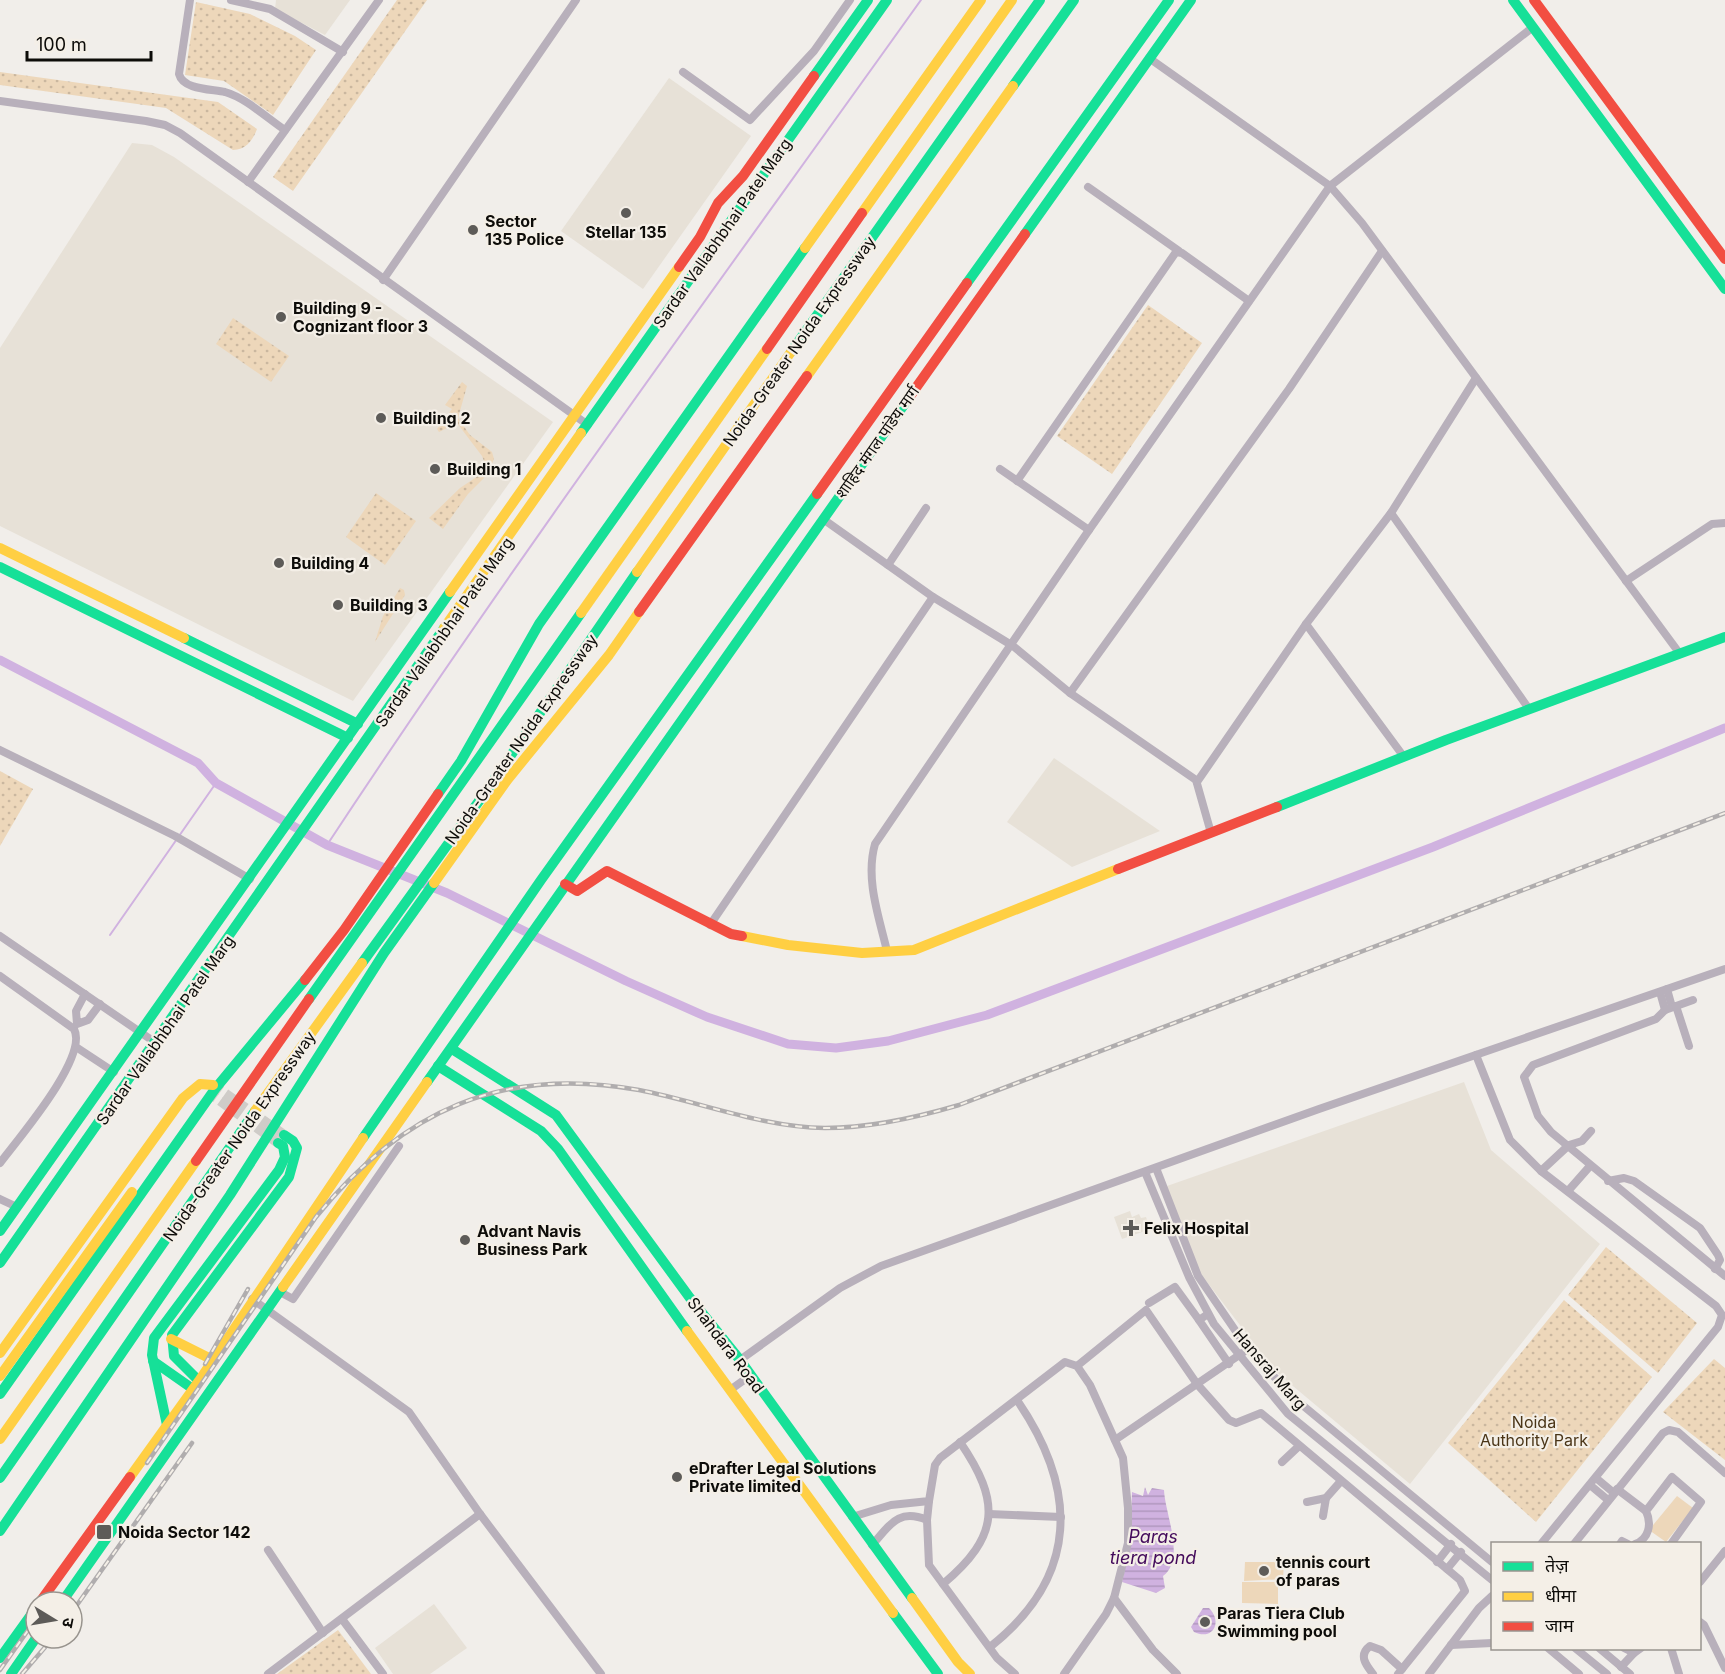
<svg xmlns="http://www.w3.org/2000/svg" width="1725" height="1674" viewBox="0 0 1725 1674" font-family="Inter,'Noto Sans Devanagari',sans-serif">
<style>
.built{fill:#e7e1d7}
.green{fill:url(#green-dots)}
.pitch{fill:#edd7ba}
.water{fill:url(#water-rules)}
.lines{fill:none;stroke-linecap:round;stroke-linejoin:round}
.stream{stroke:#d0b2e0;stroke-width:2}
.canal{stroke:#d0b2e0;stroke-width:9}
.secondary-tunnel{stroke:#cfccc8;stroke-width:10;stroke-dasharray:10 5;stroke-linecap:butt}
.street{stroke:#b8b0bb;stroke-width:8}
.fast{stroke:#16e098;stroke-width:10}
.slow{stroke:#ffcf43;stroke-width:10}
.jam{stroke:#f24e42;stroke-width:10}
.rail-casing{stroke:#b0adae;stroke-width:4.5}
.rail{stroke:#f4efe7;stroke-width:2;stroke-dasharray:7;stroke-linecap:butt}
.poi-dot{fill:#5d5b58;stroke:#f4efe7;stroke-width:2}
.labels{text-anchor:middle;stroke-width:4.5;stroke-linejoin:round;paint-order:stroke}
.poi-label{font-size:16px;font-weight:bold;fill:#0d0c09;stroke:#f4efe7;text-anchor:start}
.street-label{font-size:16px;fill:#0d0c09;stroke:#f4efe7}
.park-label{font-size:16px;fill:#4a3517;stroke:#f4efe7}
.water-label{font-size:18px;font-style:italic;fill:#430a5b;stroke:#f4efe7}
</style>
<defs>
<pattern id="green-dots" width="8" height="8" patternUnits="userSpaceOnUse" patternTransform="scale(1.5)"><rect width="8" height="8" fill="#edd7ba"/><path d="M2 2h.1M6 6h.1" fill="none" stroke="#cab79f" stroke-width="1.8" stroke-linecap="round"/></pattern>
<pattern id="water-rules" width="6" height="5" patternUnits="userSpaceOnUse" patternTransform="scale(1.5)"><rect width="6" height="5" fill="#d0b2e0"/><path d="M0 2.5h6" fill="none" stroke="#b198bf"/></pattern>
</defs>
<rect width="100%" height="100%" fill="#f1eeea"/>
<g class="built">
<path d="M276,0h74l-25,35 -50,-26z"/>
<path d="M669,78l82,58 -108,153 -82,-58z"/>
<path d="M132,143l20,2 22,12 379,265 -200,279 -353,-175v-178z"/>
<path d="M1054,758l106,73 -88,36 -65,-45z"/>
<path d="M1464,1082l27,68 109,94 -190,240 -135,-113 -78,-102 -30,-83z"/>
<path d="M1130,1211l2,6 7,-3 2,4 5,-1 2,6 -5,2 2,6 -23,8 -8,-22z"/>
<path d="M434,1604l33,44 -37,26h-37l-18,-26z"/>
</g>
<g class="green">
<path d="M397,0h30l-134,191 -20,-14z"/>
<path d="M196,2l54,12 45,22 21,14 -43,65 -49,-34 -39,-6z"/>
<path d="M0,72l218,30 39,27c-4,11 -11,21 -24,21l-67,-42 -166,-23z"/>
<path d="M1148,305l54,38 -90,131 -55,-38z"/>
<path d="M233,318l56,38 -18,26 -55,-38z"/>
<path d="M462,382l5,4 -9,32 12,17 22,17 2,7 -7,16 -19,19 -25,35 -14,-11 31,-30 24,-16 -5,-6 5,-5 -2,-5 -25,-33 -18,9 -2,-3 15,-20 -7,-4z"/>
<path d="M376,493l40,28 -31,44 -39,-28z"/>
<path d="M400,588l4,2 1,5 -30,47 8,-26z"/>
<path d="M0,771l33,18 -33,57z"/>
<path d="M1606,1247l91,76 -39,50 -90,-78z"/>
<path d="M1564,1300l88,77 -116,145 -88,-79z"/>
<path d="M1714,1359l11,9v92l-62,-48z"/>
<path d="M338,1630l33,44h-94z"/>
</g>
<g class="pitch">
<path d="M1677,1496l16,12 -27,34 -17,-12z"/>
<path d="M1245,1562h39l-1,17 -39,2z"/>
<path d="M1242,1582h36v22l-36,-1z"/>
</g>
<g class="water">
<path d="M1145,1487l3,8 4,-7 12,2c1,24 22,69 -1,86l2,12 -9,5 -34,-11 8,-35 2,-55 11,4z"/>
<path d="M1203,1608h6c14,14 4,33 -15,24l-3,-5z"/>
</g>
<g class="lines">
<g class="stream">
<path d="M327,845c189,-287 394,-565 594,-845"/>
<path d="M110,935l106,-152"/>
</g>
<path class="canal" d="M0,660l198,103 18,20 111,62 120,48 179,88 81,36 81,27 48,4 52,-7 99,-26 446,-168 292,-119"/>
<g class="secondary-tunnel">
<path d="M213,1085l71,50"/>
<path d="M208,1092l70,51"/>
</g>
<g class="street">
<path d="M190,0l-11,74c4,16 33,15 46,18 21,6 42,26 60,38"/>
<path d="M231,0l39,9 73,43"/>
<path d="M1149,58l181,128 32,37 318,431"/>
<path d="M683,72l67,48 64,-69 36,-51"/>
<path d="M0,101l146,20 19,4 15,8 408,292"/>
<path d="M248,182l131,-182"/>
<path d="M1088,187l91,64"/>
<path d="M383,280l193,-280"/>
<path d="M1000,469l89,61"/>
<path d="M1017,481l159,-229 6,1 67,48"/>
<path d="M1391,513l138,196"/>
<path d="M823,519l110,78 80,49 57,47 126,87 15,53"/>
<path d="M888,565l38,-57"/>
<path d="M1626,581l86,-57 13,-1"/>
<path d="M1306,624l98,133"/>
<path d="M1070,693l219,-304 93,-138"/>
<path d="M0,750l175,86 75,43"/>
<path d="M1197,782l109,-158 85,-111 85,-135"/>
<path d="M710,925l223,-328"/>
<path d="M0,936l156,107"/>
<path d="M887,951c-8,-34 -22,-72 -12,-107l214,-314 241,-344 203,-159"/>
<path d="M0,976l74,53c15,28 -56,110 -74,134"/>
<path d="M1667,989l5,18"/>
<path d="M1660,992l5,18"/>
<path d="M85,994l-9,17 1,13 11,-4 12,-16"/>
<path d="M1693,1000l-28,10 -9,9 -123,46 -9,12 14,39 13,16 174,144"/>
<path d="M1676,1006l13,40"/>
<path d="M76,1047l38,25"/>
<path d="M1476,1055l34,85 31,31 175,135 6,9 -4,12 -177,217"/>
<path d="M1156,1168l42,108 50,73 47,50 197,163"/>
<path d="M1541,1171l28,-26 13,-4 9,-10"/>
<path d="M1145,1172l44,105 25,47 74,90 204,166"/>
<path d="M1608,1181l16,-3 10,3 66,47 18,27 2,5 -5,9"/>
<path d="M1568,1191l22,-25"/>
<path d="M0,1199l17,8"/>
<path d="M280,1292l13,7 106,-153"/>
<path d="M252,1299l157,113 71,102 121,160"/>
<path d="M1149,1303l26,-16 24,33"/>
<path d="M1208,1314l-9,6 30,44"/>
<path d="M740,1360l100,-72 41,-22 438,-157 406,-140"/>
<path d="M1077,1366l69,-56 51,74 32,36 7,3 25,-10 199,167 5,11 -67,83"/>
<path d="M730,1390l21,-15"/>
<path d="M1115,1440l133,-91"/>
<path d="M1282,1462l17,-16"/>
<path d="M1596,1478l18,15"/>
<path d="M1590,1485l18,15"/>
<path d="M1617,1489l29,22"/>
<path d="M1307,1502l19,-4 15,-17"/>
<path d="M989,1514l72,3"/>
<path d="M1323,1516l3,-18"/>
<path d="M852,1517l39,-12 38,-4 6,-36 5,-7 125,-96 12,4 13,19 33,73 5,50v35l-14,55 -8,16 -42,60"/>
<path d="M927,1520l2,-19"/>
<path d="M1574,1544l89,-111 6,-3 9,2 47,41"/>
<path d="M1620,1544l2,-3 6,3"/>
<path d="M1635,1544c14,-5 17,-20 11,-33l26,-34 29,25 -30,42"/>
<path d="M872,1545c18,-20 26,-37 55,-25l2,45 68,93 18,16"/>
<path d="M268,1550l55,83"/>
<path d="M1437,1562l14,-18"/>
<path d="M1447,1569l14,-17"/>
<path d="M1700,1582l25,-31"/>
<path d="M943,1584c57,-48 58,-82 17,-142"/>
<path d="M1114,1598l39,52 24,24"/>
<path d="M342,1619l41,55"/>
<path d="M1700,1622l4,3 21,43"/>
<path d="M1451,1645l41,-2"/>
<path d="M990,1647c90,-71 88,-158 27,-247"/>
<path d="M1548,1648l31,26"/>
<path d="M1575,1648l32,26"/>
<path d="M1599,1648l31,26"/>
<path d="M1624,1648l10,5 7,-5"/>
<path d="M1671,1648l8,26"/>
<path d="M1621,1667l13,-14"/>
<path d="M268,1674l212,-160"/>
<path d="M1373,1674c-7,-9 -15,-19 -3,-28l11,4 21,19"/>
<path d="M1429,1674l50,-66 13,-12"/>
</g>
<g class="fast">
<path d="M1513,0l212,289"/>
<path d="M814,76l54,-76"/>
<path d="M1013,86l61,-86"/>
<path d="M1025,234l166,-234"/>
<path d="M967,283l202,-283"/>
<path d="M791,352l249,-352"/>
<path d="M581,433l306,-433"/>
<path d="M0,567l348,171"/>
<path d="M184,638l174,86"/>
<path d="M438,794l23,-33 78,-137 266,-376"/>
<path d="M1277,807l169,-67 279,-103"/>
<path d="M362,963l125,-173 150,-218"/>
<path d="M309,999l272,-386"/>
<path d="M452,1049l104,66 134,183 50,62 172,238"/>
<path d="M438,1066l103,65 17,18 129,182"/>
<path d="M427,1082l481,-683"/>
<path d="M363,1138l178,-258 276,-386"/>
<path d="M0,1231l450,-639"/>
<path d="M0,1263l444,-635"/>
<path d="M153,1361l40,28"/>
<path d="M199,1381l-25,-25 -2,-21 117,-158 8,-29 -4,-7 -9,-6"/>
<path d="M0,1394l215,-305 90,-109"/>
<path d="M167,1425l-15,-70 2,-17 125,-168 6,-13 -2,-11 -5,-3"/>
<path d="M0,1478l255,-367"/>
<path d="M0,1531l230,-336 154,-242 50,-70"/>
<path d="M62,1602l221,-315"/>
<path d="M893,1613l45,61"/>
<path d="M0,1658l36,-50"/>
<path d="M11,1674l25,-36"/>
</g>
<g class="slow">
<path d="M862,213l150,-213"/>
<path d="M805,248l176,-248"/>
<path d="M807,376l206,-290"/>
<path d="M0,548l184,90"/>
<path d="M637,572l154,-220"/>
<path d="M450,592l229,-325"/>
<path d="M581,613l186,-264"/>
<path d="M444,628l137,-195"/>
<path d="M434,883l74,-104 101,-124 30,-43"/>
<path d="M742,936l46,9 74,8 52,-3 204,-81"/>
<path d="M255,1111l107,-148"/>
<path d="M283,1287l144,-205"/>
<path d="M687,1331l206,282"/>
<path d="M171,1339l42,21"/>
<path d="M0,1353l183,-255 17,-14 13,1"/>
<path d="M0,1376l132,-184"/>
<path d="M0,1439l196,-278"/>
<path d="M130,1477l69,-96 164,-243"/>
<path d="M912,1598l46,64 12,12"/>
</g>
<g class="jam">
<path d="M1534,0l191,259"/>
<path d="M679,267l21,-30 18,-34 25,-27 71,-100"/>
<path d="M767,349l95,-136"/>
<path d="M908,399l117,-165"/>
<path d="M817,494l150,-211"/>
<path d="M639,612l168,-236"/>
<path d="M1118,869l159,-62"/>
<path d="M565,884l12,7 30,-20 124,63 11,2"/>
<path d="M305,980l39,-50 94,-136"/>
<path d="M196,1161l113,-162"/>
<path d="M40,1602l90,-125"/>
</g>
<g class="rail-casing">
<g id="rail">
<path d="M205,1364l43,-75"/>
<path d="M147,1463l169,-246c86,-106 186,-152 323,-127 62,12 122,37 186,38 46,0 90,-10 134,-23l766,-292"/>
<path d="M72,1612l120,-169"/>
<path d="M0,1670l36,-51"/>
<path d="M22,1674l31,-36"/>
</g>
</g>
<use href="#rail" class="rail"/>
</g>
<g class="poi-dot">
<circle cx="626" cy="213" r="6"/>
<circle cx="473" cy="230" r="6"/>
<circle cx="281" cy="317" r="6"/>
<circle cx="381" cy="418" r="6"/>
<circle cx="435" cy="469" r="6"/>
<circle cx="279" cy="563" r="6"/>
<circle cx="338" cy="605" r="6"/>
<path d="M1128 1219h6v6h6v6h-6v6h-6v-6h-6v-6h6z"/>
<circle cx="465" cy="1240" r="6"/>
<circle cx="677" cy="1477" r="6"/>
<rect x="96" y="1524" width="16" height="16" rx="3"/>
<circle cx="1264" cy="1571" r="6"/>
<circle cx="1205" cy="1622" r="6"/>
</g>
<g class="labels">
<g class="poi-label">
<text x="485" y="227">Sector<tspan x="485" dy="18">135 Police</tspan></text>
<text x="626" y="238" text-anchor="middle">Stellar 135</text>
<text x="293" y="314">Building 9 -<tspan x="293" dy="18">Cognizant floor 3</tspan></text>
<text x="393" y="424">Building 2</text>
<text x="447" y="475">Building 1</text>
<text x="291" y="569">Building 4</text>
<text x="350" y="611">Building 3</text>
<text x="1144" y="1234">Felix Hospital</text>
<text x="477" y="1237">Advant Navis<tspan x="477" dy="18">Business Park</tspan></text>
<text x="689" y="1474">eDrafter Legal Solutions<tspan x="689" dy="18">Private limited</tspan></text>
<text x="118" y="1538">Noida Sector 142</text>
<text x="1276" y="1568">tennis court<tspan x="1276" dy="18">of paras</tspan></text>
<text x="1217" y="1619">Paras Tiera Club<tspan x="1217" dy="18">Swimming pool</tspan></text>
</g>
<g class="street-label">
<text transform="translate(722 233) rotate(-55)" y="6">Sardar Vallabhbhai Patel Marg</text>
<text transform="translate(799 341) rotate(-55)" y="6">Noida-Greater Noida Expressway</text>
<text transform="translate(877 442) rotate(-55)" y="6">शाहिद मंगल पांडेय मार्ग</text>
<text transform="translate(444 632) rotate(-55)" y="6">Sardar Vallabhbhai Patel Marg</text>
<text transform="translate(521 739) rotate(-55)" y="6">Noida-Greater Noida Expressway</text>
<text transform="translate(165 1030) rotate(-55)" y="6">Sardar Vallabhbhai Patel Marg</text>
<text transform="translate(239 1136) rotate(-55)" y="6">Noida-Greater Noida Expressway</text>
<text transform="translate(726 1345) rotate(53)" y="6">Shahdara Road</text>
<text transform="translate(1270 1369) rotate(49)" y="6">Hansraj Marg</text>
</g>
<g class="park-label">
<text x="1534" y="1428">Noida<tspan x="1534" dy="18">Authority Park</tspan></text>
</g>
<g class="water-label">
<text x="1153" y="1543">Paras<tspan x="1153" dy="21">tiera pond</tspan></text>
</g>
</g>
<rect x="1491" y="1542" width="210" height="108" fill="#f4efe7" stroke="#98948e" stroke-width="1.5"/>
<rect x="1503" y="1562" width="30" height="9" fill="#16e098" stroke="#98948e" stroke-width="1.5"/>
<text x="1545" y="1572" font-size="18" fill="#0d0c09">तेज़</text>
<rect x="1503" y="1592" width="30" height="9" fill="#ffcf43" stroke="#98948e" stroke-width="1.5"/>
<text x="1545" y="1602" font-size="18" fill="#0d0c09">धीमा</text>
<rect x="1503" y="1622" width="30" height="9" fill="#f24e42" stroke="#98948e" stroke-width="1.5"/>
<text x="1545" y="1632" font-size="18" fill="#0d0c09">जाम</text>
<g transform="translate(54 1620) rotate(101)"><circle r="28" fill="#f4efe7" stroke="#98948e" stroke-width="1.5"/>
<path d="M0-4.5L10 22L0 15L-10 22Z" fill="#5d5b58"/>
<text y="-9" font-size="16" font-weight="bold" text-anchor="middle" fill="#0d0c09">उ</text>
</g>
<path d="M27 51v9h124v-9" fill="none" stroke="#0d0c09" stroke-width="3"/>
<text x="36" y="51" font-size="18" fill="#0d0c09" stroke="#f4efe7" stroke-width="4.5" paint-order="stroke">100 m</text>
</svg>
